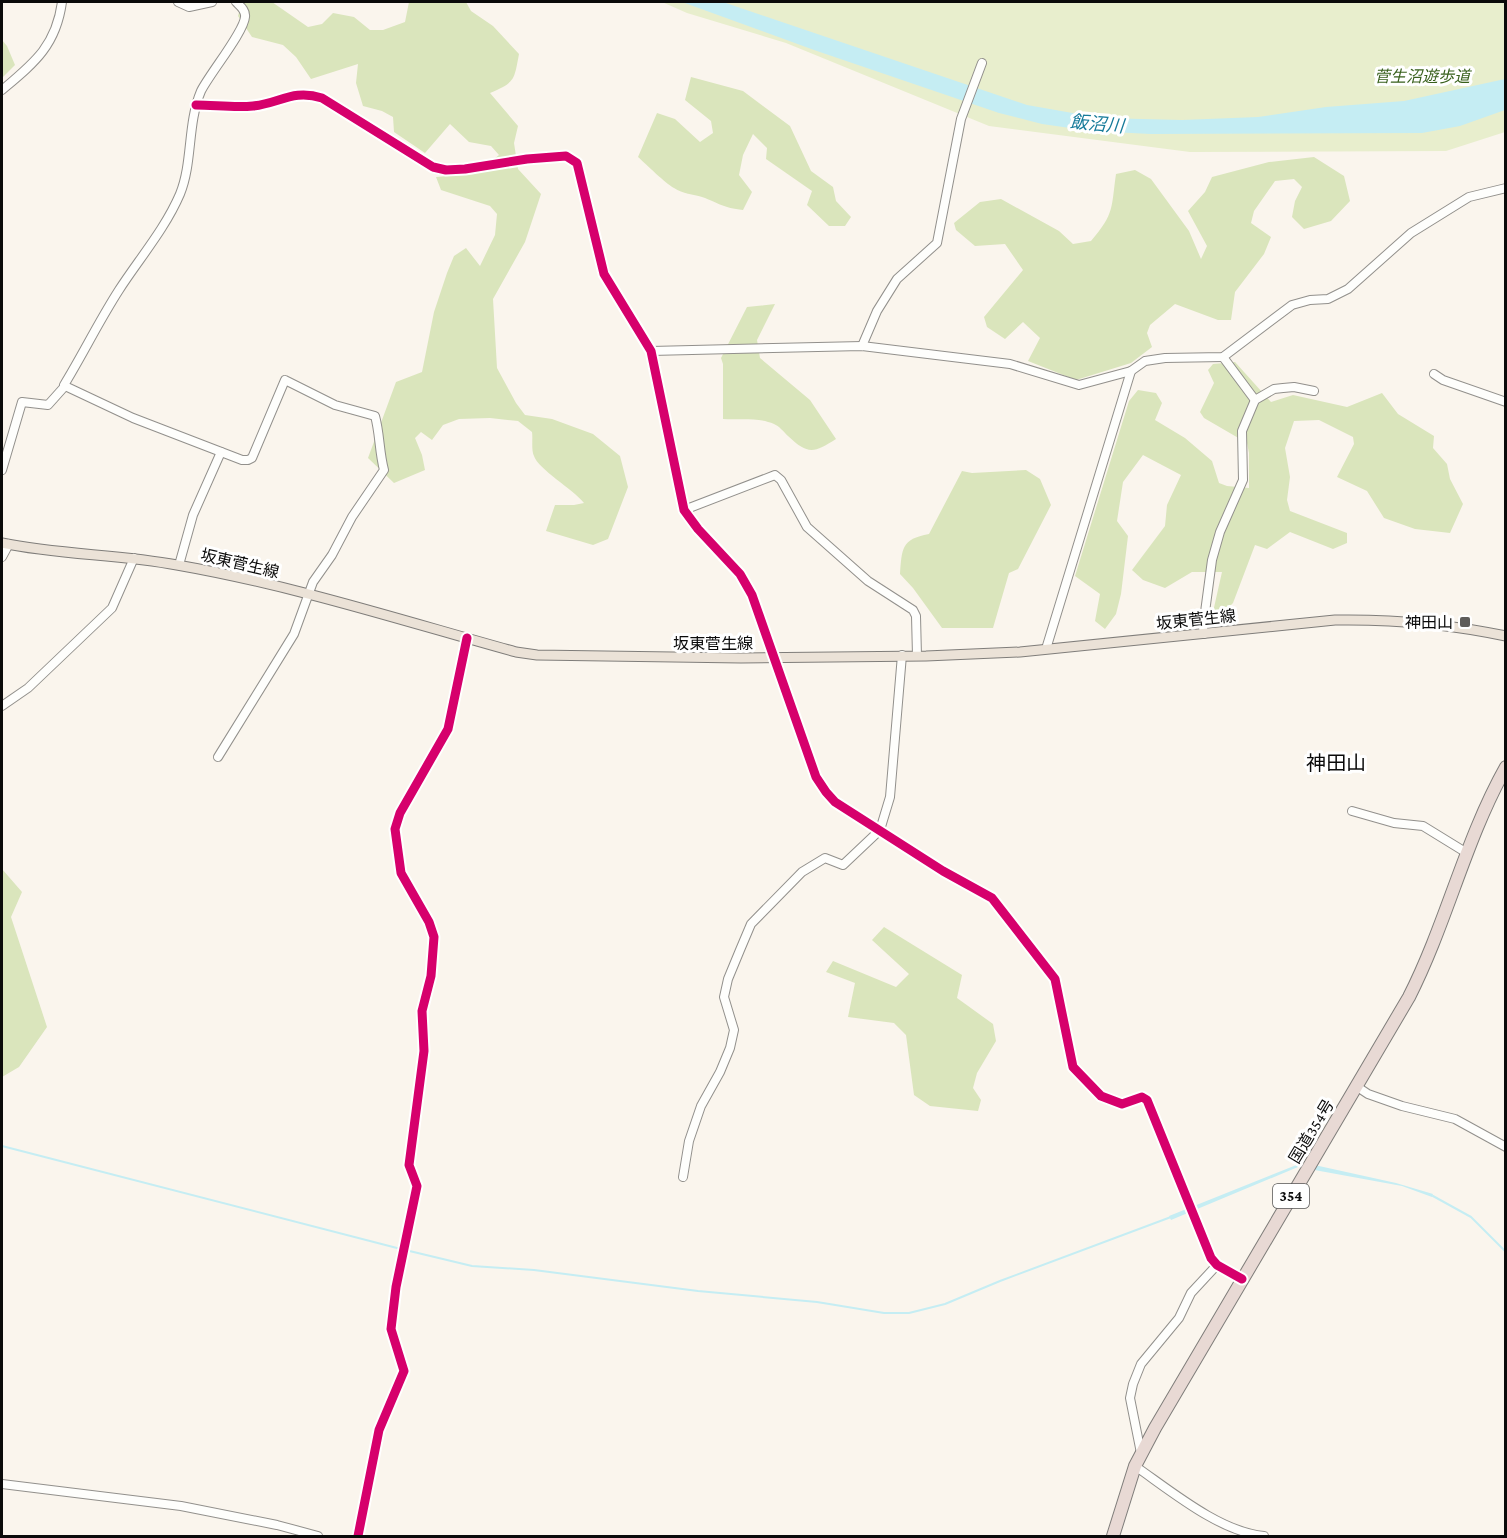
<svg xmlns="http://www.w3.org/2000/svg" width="1507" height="1538" viewBox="0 0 1507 1538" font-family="'Crimson Pro','Noto Sans JP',serif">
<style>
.green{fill:#e8eecd}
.forest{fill:#dae5bc}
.water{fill:#c5edf3}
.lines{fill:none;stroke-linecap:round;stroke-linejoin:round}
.stream{stroke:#c5edf3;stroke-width:2}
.minor-casing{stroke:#92908c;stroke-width:10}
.major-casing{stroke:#7f7d7a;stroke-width:11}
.highway-casing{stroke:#7f7d7a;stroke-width:14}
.minor{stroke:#fefefc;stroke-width:8}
.major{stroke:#ebe2d7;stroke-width:9}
.highway{stroke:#e8d9d4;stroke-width:12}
.cycleway-casing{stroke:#fff;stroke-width:13}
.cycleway{stroke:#d6006c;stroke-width:9}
.poi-dot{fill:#5e5c59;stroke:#fff;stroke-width:2}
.labels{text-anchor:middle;stroke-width:6;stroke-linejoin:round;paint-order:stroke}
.shield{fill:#fff;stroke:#545454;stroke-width:1.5}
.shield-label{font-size:15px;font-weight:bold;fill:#0a0a0a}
.park-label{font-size:16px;font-style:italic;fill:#38601c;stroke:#fff}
.street-label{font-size:16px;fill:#0a0a0a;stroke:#fff}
.poi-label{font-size:16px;fill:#0a0a0a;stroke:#fff;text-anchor:end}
.water-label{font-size:18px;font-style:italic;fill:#167b9a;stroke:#fff}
.quarter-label{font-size:20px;fill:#0a0a0a;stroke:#fff}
</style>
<rect width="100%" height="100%" fill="#faf5ed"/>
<path class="green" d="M662,2h843v130l-59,19 -256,1 -201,-26 -203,-83 -99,-30z"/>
<g class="forest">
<path d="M242,2h30l36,25 14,-3 11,-11 21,4 16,13h13l22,-8 4,-20h57l5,9 22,15 26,28c-5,27 -4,28 -29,39l28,33 -4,17 4,26 23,25 -16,48 -32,57 4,69 19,35 9,12 27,4 41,15 27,22 8,31 -20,52 -15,6 -47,-14 9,-26h19l10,-2c-11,-14 -46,-34 -50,-47 -3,-6 -1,-17 -2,-24l-14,-11 -28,-3 -31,1 -16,6 -11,15 -11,-8 -6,6 7,17 3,15 -31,13 -26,-25 28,-76 26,-10 12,-60 13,-39 7,-17 12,-8 14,18 15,-31 2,-21 -7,-8 -49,-16 -5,-13 39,-3 24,-19 -8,-9 -22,-4 -19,-18 -25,29 -31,-21 -1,-15 -11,-6 -19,-5 -7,-23 2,-19 -47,15 -15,-22 -13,-12 -31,-8 -14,-21z"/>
<path d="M2,40l5,6 8,19 -13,13z"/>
<path d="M691,77l52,14 47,35 21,45 22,16 3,14 15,16 -6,9h-16l-22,-21 5,-14 -46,-32 1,-11 -14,-14 -10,21 -4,20 13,17 -9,18c-20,-2 -24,-7 -41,-13 -9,-3 -19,-3 -28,-9 -9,-5 -27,-23 -36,-31l19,-44 18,6 25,23 13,-9 -2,-12 -26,-21z"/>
<path d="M1314,157l30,19 6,25 -19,20 -27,8 -12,-12 3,-16 7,-14 -8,-8 -19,2 -21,30 -3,12 20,14 -7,17 -29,38 -4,28h-13l-43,-16 -25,21 -3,8 5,14 -21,16 -55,17 -48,-19 12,-23 -17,-16 -18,17 -18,-12 -3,-10 39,-47 -18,-26 -30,2 -19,-16 -2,-7 26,-21 21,-3 58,32 14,13 18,-3c24,-28 20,-33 25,-67l19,-4 16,9 38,52 12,28 6,-13 -19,-35 17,-19 7,-15 57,-15z"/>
<path d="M775,304l-18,36 3,18 50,42 26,39c-22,14 -28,16 -48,-3 -5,-5 -9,-10 -14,-12 -16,-7 -34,-4 -51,-5v-55l-2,-6 26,-51z"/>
<path d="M1235,362l36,40 22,-7 54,12 35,-14 16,21 36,22 -1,12 14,16 3,15 13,25 -13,29 -35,-4 -31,-11 -17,-27 -30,-14 17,-33 -1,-7 -34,-17 -25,1 -9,27 5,29 -3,23 3,11 57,22v10l-14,6 -43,-17 -23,17 -12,-4 -22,58 -14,14 -6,-5 9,-40h-30l-27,16 -22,-8 -11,-10 33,-44 2,-21 14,-30 -38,-20 -20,27 -6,39 11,15 -7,58 -5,20 -11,15 -10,-8 5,-27 -25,-18 54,-175 9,-11 18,3 6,10 -7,17 30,18 27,23 7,22 8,3 22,2v-35l-2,-10 -43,-25 -4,-6 14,-29 -6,-13 5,-6z"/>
<path d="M1026,470l14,9 11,26 -33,64 -9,4 -16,55h-51l-29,-40 -13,-14c2,-25 1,-35 29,-40l33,-63 10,2z"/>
<path d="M2,869l20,23 -11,25 36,110 -28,40 -17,10z"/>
<path d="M884,927l78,48 -5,23 36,26 3,17 -19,32 -4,15 8,12 -3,11 -48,-5 -16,-11 -8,-60 -12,-12 -46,-6 7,-34 -29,-11 7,-11 63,26 13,-13 -37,-34z"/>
</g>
<g class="water">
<path d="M682,2h41l304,103 74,13 81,2 76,-3 68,-10 78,-6 101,-22v31l-45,16 -38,7 -271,1 -60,-3 -49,-7 -43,-11 -185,-63z"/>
<path d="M1299,1164l20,2 77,17 37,11 -1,3 -30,-11 -104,-19 -127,53 -2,-4z"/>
</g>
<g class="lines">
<g class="stream">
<path d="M2,1146l395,102 75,18 62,4 164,21 119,11 67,11h25l36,-9 55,-23 171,-64"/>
<path d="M1433,1196l38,21 35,35"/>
</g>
<g class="minor-casing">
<g id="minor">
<path d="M178,2l11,5 23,-5"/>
<path d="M2,90c32,-27 54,-44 60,-88"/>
<path d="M196,105c18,0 39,3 57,1 27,-3 40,-17 69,-8l111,69 13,3 19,-1 62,-10 39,-3 11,7 27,111 47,77 33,159 14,19 42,45 12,21 64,182 10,15 9,10 108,69 49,27 63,81 18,88 28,29 21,8 20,-7 5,3 64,158 6,7 25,14"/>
<path d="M862,346l15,-35 20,-32 40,-36 24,-124 21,-56"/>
<path d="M651,351l211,-5 148,18 69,21 52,-14 14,-10 20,-3 58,-1 69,-52 18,-5 18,-1 20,-10 63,-56 58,-36 37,-9"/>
<path d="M1223,357l32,43"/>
<path d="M1434,374l9,6 63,22"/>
<path d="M65,386l68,32 109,42h6l4,-2 33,-78 50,25 40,11c5,18 4,35 9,54l-32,47 -20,38 -19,27 -19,52 -76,123"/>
<path d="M2,470l20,-68 26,3 17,-19 -1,-1c19,-31 35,-64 55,-95 20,-31 46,-61 61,-96 13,-32 7,-70 21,-103 9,-18 43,-59 44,-74 1,-7 -5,-11 -9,-15"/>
<path d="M684,510l91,-35 6,5 26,47 61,54 45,29 3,6 1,40"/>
<path d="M2,557l7,-13"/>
<path d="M179,565l14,-50 28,-63"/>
<path d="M1204,634l-1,-7 9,-67 8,-28 23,-52 -1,-49 13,-31 19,-11 9,-1 11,-1 20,4"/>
<path d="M1046,649l85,-278"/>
<path d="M2,706l26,-18 84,-80 22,-50"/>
<path d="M1352,811l42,12 29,3 39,24 5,4"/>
<path d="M1356,1086l12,8 34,12 53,13 51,28"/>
<path d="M683,1177l6,-36 12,-35 19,-34 10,-24 4,-18 -10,-33 4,-18 12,-29 11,-26 51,-52 23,-14 18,7 37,-35 10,-33 12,-142"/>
<path d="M1141,1453l-11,-55 3,-14 8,-20 38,-46 12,-25 26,-28"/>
<path d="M1135,1466c36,25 85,66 129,70"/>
<path d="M2,1484l179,22 96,19 41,11"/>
<path d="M358,1536l21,-106 25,-59 -13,-42 5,-42 21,-101 -8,-21 15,-114 -2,-40 9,-35 3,-39 -5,-15 -28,-49 -6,-44 5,-16 48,-84 19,-91"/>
</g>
</g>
<g class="major-casing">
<path id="major" d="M2,543c57,12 117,11 175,22 115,20 227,56 339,87l21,3 204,3 185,-2 94,-4 315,-32c58,-1 114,4 171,16"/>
</g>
<g class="highway-casing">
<path id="highway" d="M1113,1536l22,-70 20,-38 254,-431c38,-75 56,-157 97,-230"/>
</g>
<use href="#minor" class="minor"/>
<use href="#major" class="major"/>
<use href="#highway" class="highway"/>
<g class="cycleway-casing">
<g id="cycleway">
<path d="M196,105c18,0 39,3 57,1 27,-3 40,-17 69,-8l111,69 13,3 19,-1 62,-10 39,-3 11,7 27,111 47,77 33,159 14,19 42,45 12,21 64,182 10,15 9,10 108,69 49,27 63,81 18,88 28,29 21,8 20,-7 5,3 64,158 6,7 25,14"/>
<path d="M358,1536l21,-106 25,-59 -13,-42 5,-42 21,-101 -8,-21 15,-114 -2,-40 9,-35 3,-39 -5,-15 -28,-49 -6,-44 5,-16 48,-84 19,-91"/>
</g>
</g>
<use href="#cycleway" class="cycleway"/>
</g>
<rect class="poi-dot" x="1459" y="616" width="12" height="12" rx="3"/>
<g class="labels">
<rect class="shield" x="1273" y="1184" width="36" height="24" rx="4.5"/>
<g class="shield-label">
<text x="1291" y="1201">354</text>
</g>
<g class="park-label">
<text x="1422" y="82">菅生沼遊歩道</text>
</g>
<g class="street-label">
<text transform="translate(240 563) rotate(13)" y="6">坂東菅生線</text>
<text transform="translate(1196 619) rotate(-6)" y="6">坂東菅生線</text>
<text x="713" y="649">坂東菅生線</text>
<text transform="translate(1311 1131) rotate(-59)" y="6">国道354号</text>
</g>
<g class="poi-label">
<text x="1453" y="628">神田山</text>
</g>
<g class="water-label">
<text transform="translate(1097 124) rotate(5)" y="6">飯沼川</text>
</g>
<g class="quarter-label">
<text x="1336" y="770">神田山</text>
</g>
</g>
<rect width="1507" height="1538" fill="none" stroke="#0a0a0a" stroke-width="6"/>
</svg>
